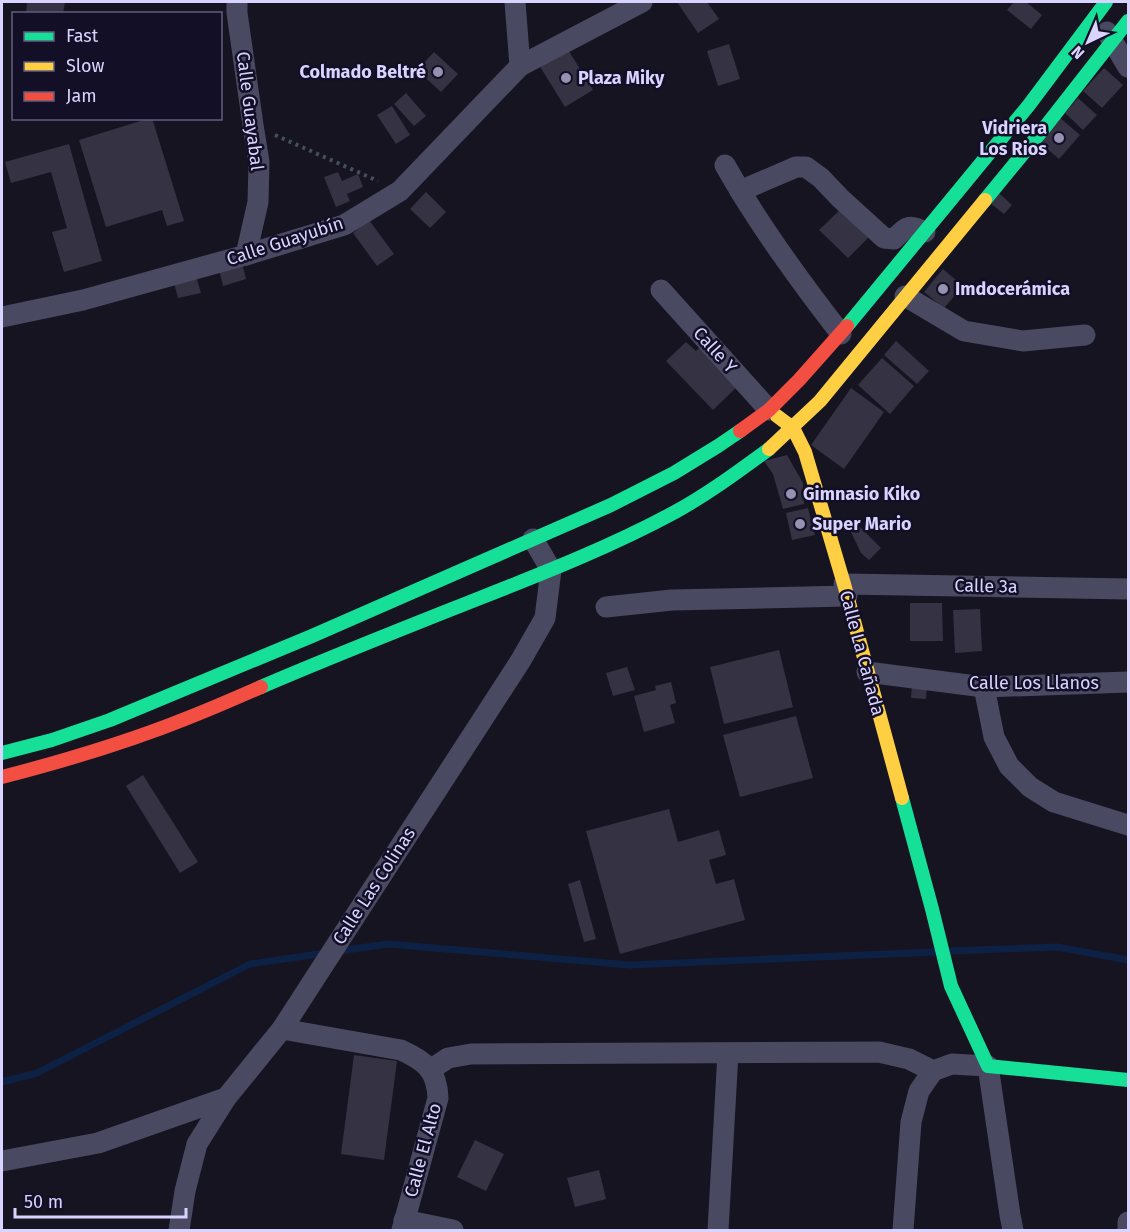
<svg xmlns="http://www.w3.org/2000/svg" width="1130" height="1232" viewBox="0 0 1130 1232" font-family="'Fira Sans',sans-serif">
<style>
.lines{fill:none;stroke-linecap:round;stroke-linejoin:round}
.stream{stroke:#0d2144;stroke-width:7}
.building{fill:#343243}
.path{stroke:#44505f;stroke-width:4;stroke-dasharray:3 4.5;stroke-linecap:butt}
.street{stroke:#4a4962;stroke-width:21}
.fast{stroke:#16e098;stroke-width:14}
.slow{stroke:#ffcf43;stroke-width:14}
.jam{stroke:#f24e42;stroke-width:14}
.poi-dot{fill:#9591b1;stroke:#130f26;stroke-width:2}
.labels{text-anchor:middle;stroke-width:5;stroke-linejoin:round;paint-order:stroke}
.poi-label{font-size:18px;font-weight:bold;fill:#d9d4ff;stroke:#130f26;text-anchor:start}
.street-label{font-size:18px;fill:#d9d4ff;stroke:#130f26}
</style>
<rect width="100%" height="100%" fill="#161421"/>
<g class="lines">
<g class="stream">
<path d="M339,951l49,-7 242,21 305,-13"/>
<path d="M949,951l108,-4 71,13"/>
<path d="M2,1082l35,-9 213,-109 75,-11"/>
</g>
</g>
<g class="building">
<path d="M27,2h38l-2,12h-37z"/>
<path d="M677,2h30l12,17 -21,14z"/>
<path d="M1014,2h12l16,13 -11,14 -24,-19z"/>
<path d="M729,44l11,35 -22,7 -11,-35z"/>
<path d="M567,48l26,42 -28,17 -26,-42z"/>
<path d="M434,52l24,22 -17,18 -24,-22z"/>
<path d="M1104,68l19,17 -21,23 -19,-17z"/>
<path d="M406,93l20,23 -12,10 -20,-22z"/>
<path d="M1078,98l19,17 -14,15 -18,-17z"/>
<path d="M392,106l18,29 -14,9 -19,-29z"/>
<path d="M1058,116l22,19 -21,24 -22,-19z"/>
<path d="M150,118h2l32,103 -17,5 -5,-16 -56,17 -27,-87z"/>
<path d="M69,144l33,117 -38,11 -12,-40 15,-4 -16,-56 -40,11 -6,-21z"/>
<path d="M338,172l4,9 16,-7 5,13 -16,7 3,7 -14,6 -12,-30z"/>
<path d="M426,192l20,20 -16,16 -20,-19z"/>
<path d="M999,193l13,12 -8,9 -14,-11z"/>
<path d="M843,207l28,28 -23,23 -29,-28z"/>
<path d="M369,220l25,34 -17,12 -24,-33z"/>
<path d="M242,263l4,16 -23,7 -4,-17z"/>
<path d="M943,269l20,17 -19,22 -20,-16z"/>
<path d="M195,273l6,20 -23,5 -5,-19z"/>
<path d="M896,341l33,30 -12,13 -33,-29z"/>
<path d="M686,342l10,9 6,-6 37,40 -26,25 -47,-49z"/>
<path d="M882,358l32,28 -24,28 -32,-29z"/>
<path d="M851,388l33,24 -40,57 -33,-24z"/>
<path d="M787,455l16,28 1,21 -21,5 -10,-35 -9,-13z"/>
<path d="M808,508l7,27 -23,5 -6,-27z"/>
<path d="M854,521l27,27 -12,12 -8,-7 -13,-27z"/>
<path d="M910,603h32l1,38h-33z"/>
<path d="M980,609l2,42 -27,2 -2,-43z"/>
<path d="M779,650l14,57 -69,17 -14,-57z"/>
<path d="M627,667l8,23 -22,6 -7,-23z"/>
<path d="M671,682l5,21 -6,2 5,18 -31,9 -10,-36 22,-6 -1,-4z"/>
<path d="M912,684l15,2 -1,13 -15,-1z"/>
<path d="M796,716l17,62 -73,19 -17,-62z"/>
<path d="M143,775l55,87 -18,11 -54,-87z"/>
<path d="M669,809l9,33 41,-12 7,25 -17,5 7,24 18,-5 11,41 -125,34 -34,-123z"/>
<path d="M580,880l16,59 -12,3 -16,-58z"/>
<path d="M354,1055l43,6 -13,99 -43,-6z"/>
<path d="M475,1140l29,14 -18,37 -29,-14z"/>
<path d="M599,1170l7,29 -31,8 -8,-29z"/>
</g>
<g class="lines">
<path class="path" d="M275,135l103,46"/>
<g class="street">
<path d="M237,2v11l16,112 6,37 -1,40 -12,53"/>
<path d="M515,2l5,64"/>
<path d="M1107,32l21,35"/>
<path d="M725,165c33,59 74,115 116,169"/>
<path d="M740,191l56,-24h10l15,11 19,20 44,40 10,1c13,-12 14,-16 31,-7"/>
<path d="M661,290l108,120"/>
<path d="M905,296l59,35 59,10 62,-6"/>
<path d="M2,317l81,-17 163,-45 98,-30 56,-34 120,-125 122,-64"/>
<path d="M844,584l284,5"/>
<path d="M606,607l66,-7 175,-4"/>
<path d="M867,672l117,15 144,-5"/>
<path d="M984,687l10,50 15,29 21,21 24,15 74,23"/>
<path d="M282,1029l119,21c24,11 36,20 37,48l-36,132"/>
<path d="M430,1070l18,-12 23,-4 408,-2 30,7 24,12"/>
<path d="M2,1161l96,-18 128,-45"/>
<path d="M404,1220l49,10"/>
<path d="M179,1230l6,-39 12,-47 29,-46 56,-69 239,-369 24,-42 6,-48 -18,-31"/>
<path d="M718,1230l10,-177"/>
<path d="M903,1230l8,-108 8,-31 14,-20 19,-7 36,2 22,149 3,15"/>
<path d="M1128,1230v-8"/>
</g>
<g class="fast">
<path d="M985,200l60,-73 83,-106"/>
<path d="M847,326l182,-221 77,-103"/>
<path d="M261,687c72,-31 146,-60 219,-89 66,-26 132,-52 195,-86 33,-18 64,-41 94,-63"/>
<path d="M2,753l50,-13 58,-20 202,-84 299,-131 63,-32 44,-27 22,-15"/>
<path d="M902,798l30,111 19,77 37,80 140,14"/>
</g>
<g class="slow">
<path d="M777,416l16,12 12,24 39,132 58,214"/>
<path d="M769,449l51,-48 165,-201"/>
</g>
<g class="jam">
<path d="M740,431l29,-21 30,-30 48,-54"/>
<path d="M2,777c62,-16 123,-34 183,-58 26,-10 51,-21 76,-32"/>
</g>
</g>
<g class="poi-dot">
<circle cx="438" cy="72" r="6"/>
<circle cx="566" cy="78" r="6"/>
<circle cx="1059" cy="138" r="6"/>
<circle cx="943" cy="289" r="6"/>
<circle cx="791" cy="494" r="6"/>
<circle cx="800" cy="524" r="6"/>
</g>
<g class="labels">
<g class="poi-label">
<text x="426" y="78" text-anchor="end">Colmado Beltré</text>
<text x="578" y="84">Plaza Miky</text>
<text x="1047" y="134" text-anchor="end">Vidriera<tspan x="1047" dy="21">Los Rios</tspan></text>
<text x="955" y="295">Imdocerámica</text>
<text x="803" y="500">Gimnasio Kiko</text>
<text x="812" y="530">Super Mario</text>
</g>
<g class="street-label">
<text transform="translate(250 111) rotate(83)" y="6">Calle Guayabal</text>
<text transform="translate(285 241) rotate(-18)" y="6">Calle Guayubín</text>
<text transform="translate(715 350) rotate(48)" y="6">Calle Y</text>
<text transform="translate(986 586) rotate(1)" y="6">Calle 3a</text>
<text transform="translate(862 653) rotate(75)" y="6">Calle La Cañada</text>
<text x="1034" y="689">Calle Los Llanos</text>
<text transform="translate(374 886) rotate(-57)" y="6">Calle Las Colinas</text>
<text transform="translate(423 1150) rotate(-75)" y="6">Calle El Alto</text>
</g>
</g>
<rect width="1130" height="1232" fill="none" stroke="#d9d4ff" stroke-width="6"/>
<rect x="12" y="12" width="210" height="108" fill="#130f26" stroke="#625e7d" stroke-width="1.5"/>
<rect x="24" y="32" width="30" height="9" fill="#16e098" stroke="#625e7d" stroke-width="1.5"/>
<text x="66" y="42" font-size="18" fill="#d9d4ff">Fast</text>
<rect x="24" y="62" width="30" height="9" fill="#ffcf43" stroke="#625e7d" stroke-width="1.5"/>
<text x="66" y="72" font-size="18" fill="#d9d4ff">Slow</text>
<rect x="24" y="92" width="30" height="9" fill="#f24e42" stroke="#625e7d" stroke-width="1.5"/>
<text x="66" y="102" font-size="18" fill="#d9d4ff">Jam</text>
<g transform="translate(1088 42) rotate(224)" stroke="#130f26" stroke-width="4.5" paint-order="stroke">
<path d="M0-4.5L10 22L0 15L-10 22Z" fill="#d9d4ff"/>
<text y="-9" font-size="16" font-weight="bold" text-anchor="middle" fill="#d9d4ff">N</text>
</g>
<path d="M15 1208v9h171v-9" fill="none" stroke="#d9d4ff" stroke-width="3"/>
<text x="24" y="1208" font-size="18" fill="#d9d4ff" stroke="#130f26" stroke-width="4.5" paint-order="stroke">50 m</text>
</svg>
